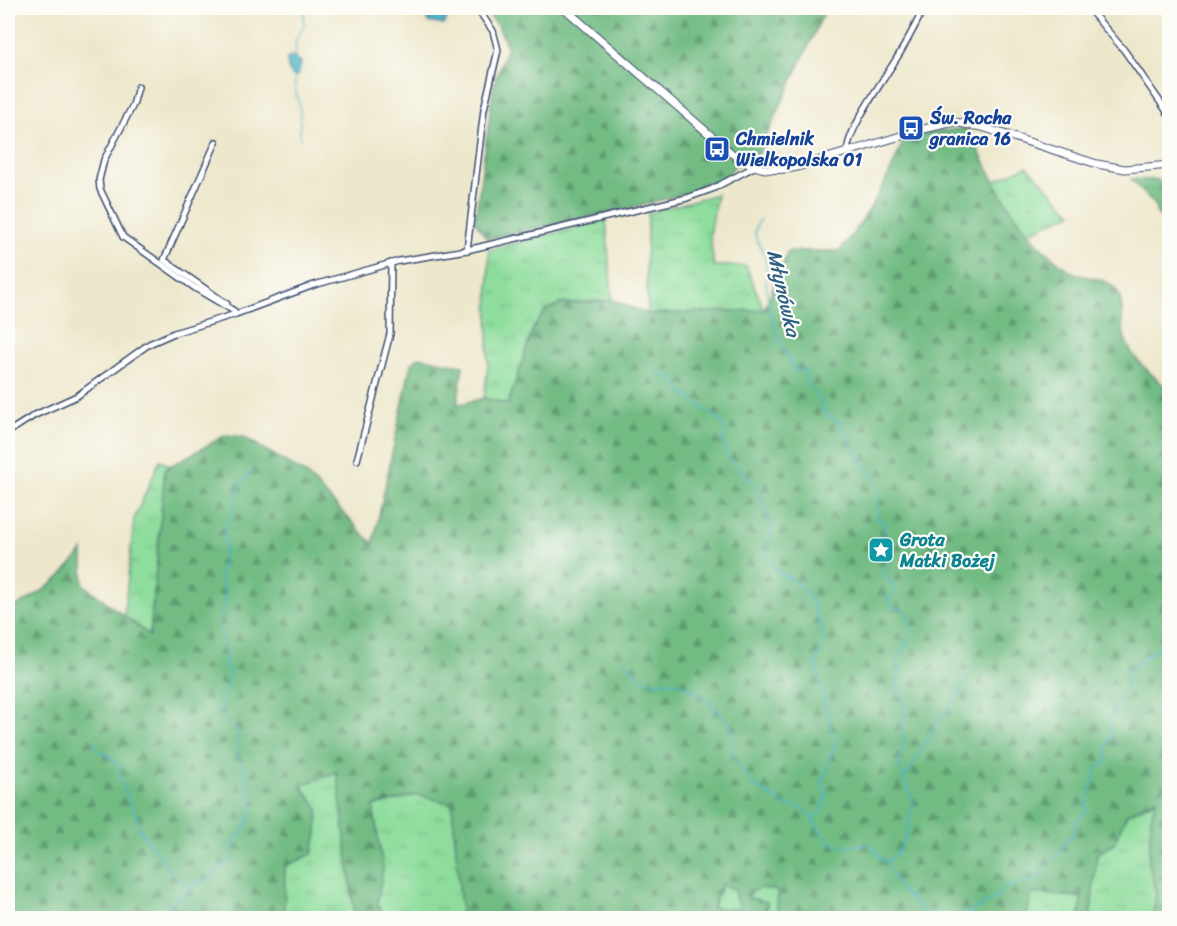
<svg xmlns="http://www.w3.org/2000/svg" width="1177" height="926" viewBox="0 0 1177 926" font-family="Sriracha,sans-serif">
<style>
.grass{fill:url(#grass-tufts);stroke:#54867e;stroke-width:1.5}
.forest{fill:url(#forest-firs);stroke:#467671;stroke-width:1.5;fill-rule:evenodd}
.water{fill:url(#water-ripples);stroke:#337293;stroke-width:1.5}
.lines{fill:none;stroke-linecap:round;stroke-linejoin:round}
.stream{stroke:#4bb5c8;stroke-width:1.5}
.minor-casing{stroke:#3a4b6e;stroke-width:8}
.tertiary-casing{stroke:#3a4b6e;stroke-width:9}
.minor{stroke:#fff;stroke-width:5}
.tertiary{stroke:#fff;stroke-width:7}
.labels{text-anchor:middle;stroke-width:4.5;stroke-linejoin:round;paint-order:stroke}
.transit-label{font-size:18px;font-weight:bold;fill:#164399;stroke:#fdfcf7;text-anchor:start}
.culture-label{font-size:18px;font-weight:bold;fill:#0d838f;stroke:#fdfcf7;text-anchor:start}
.water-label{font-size:20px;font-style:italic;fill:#2c5e83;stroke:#fdfcf7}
</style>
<defs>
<pattern id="grass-tufts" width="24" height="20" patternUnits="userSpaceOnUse" patternTransform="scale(1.5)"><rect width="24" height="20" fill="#8edd9d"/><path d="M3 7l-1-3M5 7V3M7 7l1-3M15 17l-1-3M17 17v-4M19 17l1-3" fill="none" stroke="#7abe8a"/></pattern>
<pattern id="forest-firs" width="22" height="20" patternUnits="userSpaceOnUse" patternTransform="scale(1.5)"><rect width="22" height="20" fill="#72bc84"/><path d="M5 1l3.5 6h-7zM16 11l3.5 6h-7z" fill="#5d996f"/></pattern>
<pattern id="water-ripples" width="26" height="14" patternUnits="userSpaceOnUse" patternTransform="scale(1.5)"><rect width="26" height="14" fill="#4bb5c8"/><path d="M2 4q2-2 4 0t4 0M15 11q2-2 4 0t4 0" fill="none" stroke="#3e94a6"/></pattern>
</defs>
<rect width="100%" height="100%" fill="#fdfcf7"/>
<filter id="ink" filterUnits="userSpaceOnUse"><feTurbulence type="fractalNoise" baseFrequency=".0167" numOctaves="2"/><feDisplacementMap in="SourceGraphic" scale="12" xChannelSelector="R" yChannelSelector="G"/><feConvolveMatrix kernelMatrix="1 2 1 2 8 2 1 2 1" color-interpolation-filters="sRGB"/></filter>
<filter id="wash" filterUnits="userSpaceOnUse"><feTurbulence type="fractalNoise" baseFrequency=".008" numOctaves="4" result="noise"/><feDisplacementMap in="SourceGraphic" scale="24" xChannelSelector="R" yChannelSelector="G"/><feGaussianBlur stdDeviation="1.35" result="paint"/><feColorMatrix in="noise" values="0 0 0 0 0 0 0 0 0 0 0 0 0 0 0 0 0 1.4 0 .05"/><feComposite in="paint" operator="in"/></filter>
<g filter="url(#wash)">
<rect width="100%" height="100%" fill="#ede7cb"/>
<g class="grass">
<path d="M1027,166l45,47 -45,20 -24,-32 -9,-20z"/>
<path d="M717,194l-7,42 4,30h32l18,44 -116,4 -2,-50 2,-51z"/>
<path d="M606,220l6,80 -53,4 -26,25 -24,75 -25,-6 4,-34 1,-114z"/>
<path d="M160,460l11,6 -6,4 -15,166 -26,-20 10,-97z"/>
<path d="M337,772l18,146h-71l1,-52 27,-12 6,-45 -17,-24z"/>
<path d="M417,795l35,8 10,115h-78l-7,-15 6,-34 -10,-63z"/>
<path d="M1157,800l-6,19 -2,43 7,32 -3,24h-63l7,-64 17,-11 12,-28z"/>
<path d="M723,883l13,8 -1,5 6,11 -3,2 15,9h-15v-9l-26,-1z"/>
<path d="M760,888l11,1 7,3 -1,20 -4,6h-19l13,-4v-12l-19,-4 3,-6z"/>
<path d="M1032,893l49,4 -1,21h-55z"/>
</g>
<g class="forest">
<path d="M483,8h343l-70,151 -22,7 -9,13 -20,9 -63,17 -155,34 -12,-18 19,-137 13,-37 -9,-21z"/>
<path d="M958,129h10c27,55 48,103 99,140 14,11 38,6 49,21 8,10 5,27 7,40 3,25 28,44 46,60v528h-16l3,-24 -7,-32 2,-43 5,-20 -30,16 -12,28 -17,11 -7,64h-10l1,-21 -48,-4 -8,25h-252l4,-7 1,-19c-11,-5 -24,-6 -30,6l19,4v12l-13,4 -15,-9 -1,9h-276l-10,-114 -35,-9 -44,11 10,63 -6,34 7,15h-29l-18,-146 -36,13 17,24 -1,25 -5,20 -27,12 -1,52h-276v-308c33,-15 53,-30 75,-60v34l67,52 15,-167 61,-34 18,2 63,38 66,69 38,-180 8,-7 44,9 -6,39 27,-7 24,6 25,-75 12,-18 14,-7 53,-4 36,14 116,-4 24,-59h52c26,-34 48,-68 63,-110l25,-8zM722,884l14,7 -1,5 5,11 -2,2 -26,-1z"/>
<path d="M1131,179l27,1 11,12v36l-13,-16v-6z"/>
</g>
<g class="water">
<path d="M430,8h12l5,10 -3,7 -16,-3 -2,-4z"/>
<path d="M293,56l8,6 -2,11 -4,4c-6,-3 -8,-11 -8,-18z"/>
</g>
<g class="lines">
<g class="stream">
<path d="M295,55l1,-15 8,-15v-11l3,-6"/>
<path d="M295,75c-2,12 2,18 4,29 3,11 0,23 1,35"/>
<path d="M760,219c-13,21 3,23 6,42 2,11 -1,22 1,32 2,25 15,58 29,78l9,-1 4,16 11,13 2,10 9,9 9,5 7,8 4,16 22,29 5,18 -3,10 4,5 -2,10 9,4 -2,8 -7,8c7,13 15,24 5,37l12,9v8l-6,5 4,9 12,2c14,24 3,28 -7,51l3,9 -3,19c9,14 6,25 6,41 0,6 0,12 0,18 -1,5 -3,9 -4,14 0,13 12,29 15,44 -6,8 -3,14 -6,24 -3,13 -9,25 -21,32 4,13 10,26 20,35 9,8 16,11 20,22"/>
<path d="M655,367l6,7 10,4 16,19 33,23 5,12 -2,9 5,17 21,20 13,19 8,31 1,8 -4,10 2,15 9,11 18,10 15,17 11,31v21l-6,9v9l8,22v13l5,13 2,15 6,4v7c-8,11 -10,26 -15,39l5,13 -8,19 -7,4c4,9 13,16 18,25l15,4 23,-3 6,4 8,12 4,1"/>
<path d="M624,659c7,9 15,22 27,23 10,1 19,-2 28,1 12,3 52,36 53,48 1,9 -3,17 2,27 5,12 12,12 17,26l33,20 20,5 7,8"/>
<path d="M94,742l6,10 9,3 8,9 7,25 13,28 2,12 32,43 18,15"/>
<path d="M905,778c7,-10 11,-20 17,-31 6,-11 12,-11 13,-26l9,-5 4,-7 7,-12 11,-15 1,-8"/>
<path d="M168,918l-1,-5 4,-11 12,-7 9,-10 15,-5 25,-22 3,-20c24,-15 17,-44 9,-68 -1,-6 -6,-12 -7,-18 -1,-6 1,-13 2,-19l-15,-13 -4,-15 10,-33 -6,-7 4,-15 -7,-13 -1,-13 5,-31 -5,-19 6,-27 -2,-17 11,-23 5,-22 11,-13"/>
<path d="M957,918l40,-20 8,-11 22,-5 15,-7 2,-9 16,-12 2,-9 11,-11 3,-14 10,-9c-1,-14 8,-29 11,-43l11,-7 -2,-14 6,-12 -3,-7 6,-18 12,-23 -1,-12 2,-5 14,-9 4,-6 9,-3 8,-12 7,-1"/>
</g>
</g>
</g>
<g filter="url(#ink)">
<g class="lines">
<g class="minor-casing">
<g id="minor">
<path d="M1088,8l36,42 46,66"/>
<path d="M138,87l-5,18 -29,55 -5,20 1,9 23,48 72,51 39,23"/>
<path d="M216,142l-52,118 63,44"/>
<path d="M847,152c1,-23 35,-70 48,-91 11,-17 20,-35 29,-53"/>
<path d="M467,250l17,-141 14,-59 -5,-19 -16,-23"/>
<path d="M8,432l27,-17 42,-19 72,-52 25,-11 62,-19 78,-29 85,-24 68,-11 220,-52 25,-9 42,-22"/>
<path d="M357,460l33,-126 1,-71"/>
</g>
</g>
<g class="tertiary-casing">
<path id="tertiary" d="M564,8l167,145c24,16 37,20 66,14l127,-38 30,-7 28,5 115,37 28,5 45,-4"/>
</g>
<use href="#minor" class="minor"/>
<use href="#tertiary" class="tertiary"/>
</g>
</g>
<defs>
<g id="bus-square" transform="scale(1.35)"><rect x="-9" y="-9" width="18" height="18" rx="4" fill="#1a4fb4" stroke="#fdfcf7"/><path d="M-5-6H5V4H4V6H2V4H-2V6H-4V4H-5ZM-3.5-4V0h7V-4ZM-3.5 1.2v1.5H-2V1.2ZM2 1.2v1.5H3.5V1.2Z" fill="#fff"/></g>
<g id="sight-square" transform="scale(1.35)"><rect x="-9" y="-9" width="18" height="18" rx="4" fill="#0f9aa8" stroke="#fdfcf7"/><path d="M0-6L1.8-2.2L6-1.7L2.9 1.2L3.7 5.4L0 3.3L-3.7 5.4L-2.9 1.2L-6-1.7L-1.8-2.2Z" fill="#fff"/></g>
</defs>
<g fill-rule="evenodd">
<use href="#bus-square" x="911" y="128"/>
<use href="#bus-square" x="717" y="149"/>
<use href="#sight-square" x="881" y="550"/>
</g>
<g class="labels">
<g class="transit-label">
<text x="930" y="124">Św. Rocha<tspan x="930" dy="21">granica 16</tspan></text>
<text x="736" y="145">Chmielnik<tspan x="736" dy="21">Wielkopolska 01</tspan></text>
</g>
<g class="culture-label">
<text x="900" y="546">Grota<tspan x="900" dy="21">Matki Bożej</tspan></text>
</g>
<g class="water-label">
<text transform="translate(784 293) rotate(77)" y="7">Młynówka</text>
</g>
</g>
<rect width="1177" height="926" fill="none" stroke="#fdfcf7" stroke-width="30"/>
</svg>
